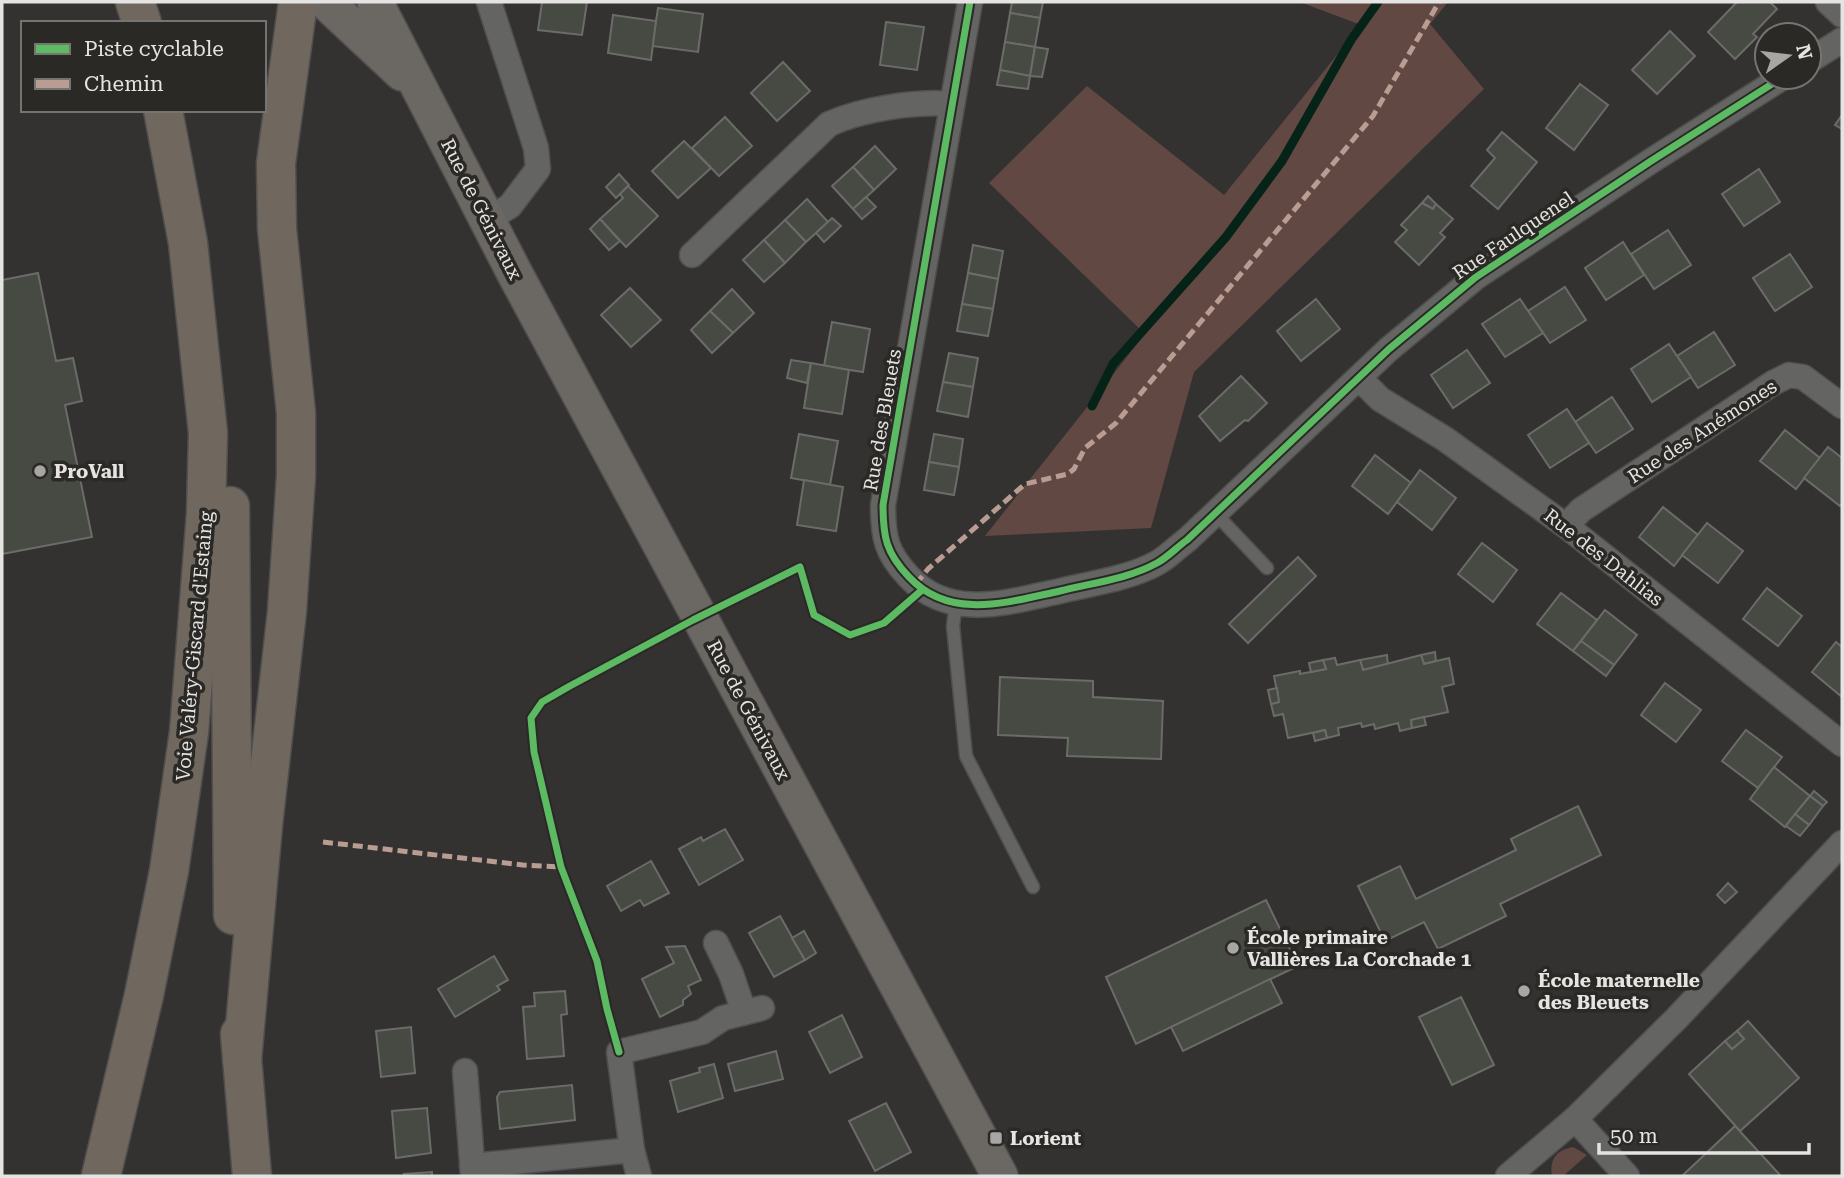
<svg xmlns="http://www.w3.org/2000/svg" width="1844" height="1178" viewBox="0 0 1844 1178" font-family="'Roboto Serif',serif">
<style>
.green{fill:#624842}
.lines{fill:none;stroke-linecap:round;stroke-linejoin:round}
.stream{stroke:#062318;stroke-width:9}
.building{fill:#474a43;stroke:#6b6b69;stroke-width:2}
.lane-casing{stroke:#504f4e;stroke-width:15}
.street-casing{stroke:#504f4e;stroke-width:27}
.secondary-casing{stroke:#504f4e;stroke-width:38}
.highway-casing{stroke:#504f4e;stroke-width:41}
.lane{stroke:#646463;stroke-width:12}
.street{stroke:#646463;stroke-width:24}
.secondary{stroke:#6b6864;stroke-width:35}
.highway{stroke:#70685e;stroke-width:38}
.quiet{stroke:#b99d93;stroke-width:5;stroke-dasharray:10 5;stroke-linecap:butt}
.cycleway-casing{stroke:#2a2926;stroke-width:11}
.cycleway{stroke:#5cba63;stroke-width:7}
.poi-dot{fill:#a7a6a4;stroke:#2a2926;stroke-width:2.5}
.labels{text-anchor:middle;stroke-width:7;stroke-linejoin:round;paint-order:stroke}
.street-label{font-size:19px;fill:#e5e4e2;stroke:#2a2926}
.poi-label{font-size:19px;font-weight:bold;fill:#e5e4e2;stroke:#2a2926;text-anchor:start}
</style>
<rect width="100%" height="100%" fill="#333231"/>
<g class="green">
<path d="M1300,2h148l-18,22 54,65 -290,283 -43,156 -166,8 160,-202 -156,-151 98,-97 137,109 137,-170z"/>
<path d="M1573,1147l14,8 -24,21h-11c-3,-16 4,-26 21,-29z"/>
</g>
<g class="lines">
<path class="stream" d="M1092,406l21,-42 113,-127 56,-76 69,-121 27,-38"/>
</g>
<g class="building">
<path d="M542,2h45l-5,33 -44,-5z"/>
<path d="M1012,2h31l-3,16 -30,-5z"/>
<path d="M1737,2h33l7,7 -24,25 4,3 -22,22 -27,-27z"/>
<path d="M658,8l45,6 -5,38 -46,-6z"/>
<path d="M1010,13l30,5 -5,29 -30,-5z"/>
<path d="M613,15l43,6 -5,39 -43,-7z"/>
<path d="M886,22l38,5 -7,43 -37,-5z"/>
<path d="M1670,31l25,25 -38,38 -25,-24z"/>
<path d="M1005,42l30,5 -5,29 -30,-6z"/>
<path d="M1035,47l13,2 -6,28 -12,-1z"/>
<path d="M783,62l27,29 -33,30 -26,-28z"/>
<path d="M1000,70l30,6 -2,13 -31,-4z"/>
<path d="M1580,84l28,21 -34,45 -28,-22z"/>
<path d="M1842,115v14l-7,-4z"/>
<path d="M725,117l27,29 -33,30 -27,-28z"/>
<path d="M1502,132l35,30 -39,47 -27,-23 24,-28 -8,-8z"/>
<path d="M684,141l27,27 -33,30 -26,-27z"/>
<path d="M875,146l21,23 -22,21 -21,-23z"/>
<path d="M853,167l21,23 -21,19 -21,-23z"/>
<path d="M1759,169l21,33 -36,24 -22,-32z"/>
<path d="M619,174l10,11 -13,13 -10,-11z"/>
<path d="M628,186l30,30 -32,31 -26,-28 23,-21 -3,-4z"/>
<path d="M1428,196l8,8 -3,5 -11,-6z"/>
<path d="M866,197l10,10 -14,12 -9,-10z"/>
<path d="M807,199l21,23 -22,20 -21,-22z"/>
<path d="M1422,203l11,6 3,-5 17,15 -13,14 5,4 -26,28 -24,-23 12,-12 -6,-5z"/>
<path d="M832,218l9,8 -17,16 -8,-9z"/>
<path d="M600,219l20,22 -11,9 -19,-21z"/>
<path d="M785,220l21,22 -21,21 -21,-23z"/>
<path d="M1668,230l23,35 -37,24 -23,-35z"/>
<path d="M764,240l21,23 -21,19 -21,-22z"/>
<path d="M1623,242l21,33 -38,25 -21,-32z"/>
<path d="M973,245l30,6 -5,28 -30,-6z"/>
<path d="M1790,254l22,33 -37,24 -22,-33z"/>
<path d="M38,273l18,88 17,-3 9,43 -17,4 27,132 -90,17v-274z"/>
<path d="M968,273l30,6 -5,30 -31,-5z"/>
<path d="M1565,287l21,33 -36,23 -22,-32z"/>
<path d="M630,288l31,32 -30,27 -30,-32z"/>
<path d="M732,289l22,24 -21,20 -23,-22z"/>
<path d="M1316,299l24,30 -39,32 -24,-30z"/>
<path d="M1520,299l23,34 -38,24 -23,-33z"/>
<path d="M962,304l31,5 -5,27 -31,-5z"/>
<path d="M710,311l23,22 -21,20 -21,-23z"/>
<path d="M832,322l38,7 -7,43 -39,-6z"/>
<path d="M1714,332l21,33 -37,23 -21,-32z"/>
<path d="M1669,344l22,33 -39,25 -21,-33z"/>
<path d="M1467,350l23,33 -37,25 -22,-33z"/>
<path d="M949,353l29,5 -5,29 -30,-5z"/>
<path d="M791,360l20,3 -4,20 -20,-5z"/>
<path d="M811,363l38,7 -7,44 -38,-6z"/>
<path d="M1241,376l26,27 -19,18 -3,-1 -25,21 -21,-25z"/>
<path d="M943,382l30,5 -5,30 -31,-6z"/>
<path d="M1612,397l21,32 -37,24 -21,-31z"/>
<path d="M1567,409l22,34 -39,25 -22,-33z"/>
<path d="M1785,430l35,28 -24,31 -36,-28z"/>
<path d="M799,434l39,7 -8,44 -39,-7z"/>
<path d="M934,434l29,5 -4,28 -30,-5z"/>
<path d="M1828,447l14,11v45l-2,3 -36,-28z"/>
<path d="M1375,455l36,28 -23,31 -36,-28z"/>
<path d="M929,462l30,5 -5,28 -30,-5z"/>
<path d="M1420,470l36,28 -24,32 -35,-28z"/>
<path d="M804,480l39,7 -7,44 -39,-6z"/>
<path d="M1663,507l35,28 -24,31 -35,-29z"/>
<path d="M1707,523l36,28 -25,32 -36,-28z"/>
<path d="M1482,543l35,27 -24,32 -35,-28z"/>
<path d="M1298,557l18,19 -68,67 -19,-19z"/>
<path d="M1767,588l35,28 -24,30 -35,-27z"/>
<path d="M1561,593l36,27 -24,31 -36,-27z"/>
<path d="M1605,610l32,25 -23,30 -33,-24z"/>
<path d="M1581,641l33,24 -8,11 -33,-25z"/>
<path d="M1836,642l6,5v50l-30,-25z"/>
<path d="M1435,652l1,9 -12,3 -3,-9z"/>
<path d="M1387,655l1,10 -25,5 -3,-10z"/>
<path d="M1421,655l3,9 25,-6 5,26 -12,3 6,25 -37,8 1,8 -12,3 -2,-8 -23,6 -1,-5 -12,3 -1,-4 -23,5 1,7 -12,3 -2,-8 -37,8 -5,-24 -9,2 -3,-12 8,-2 -5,-26 26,-5v3l26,-5 -3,-9 12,-2 2,7 23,-5 3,10z"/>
<path d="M1323,660l3,9 -15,3 -2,-9z"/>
<path d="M1000,677l93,4v16l70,4 -2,58 -94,-3 1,-18 -70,-3z"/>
<path d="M1665,683l36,27 -25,32 -35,-27z"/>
<path d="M1277,688l2,14 -8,2 -3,-14z"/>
<path d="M1424,717l2,8 -14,3 -1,-8z"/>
<path d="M1325,730l2,8 -12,3 -2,-8z"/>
<path d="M1746,730l36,27 -24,31 -36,-27z"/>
<path d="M1774,767l36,29 -25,31 -35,-28z"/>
<path d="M1814,791l13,11 -4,4 -13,-10z"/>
<path d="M1810,796l13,10 -14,19 -14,-11z"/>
<path d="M1578,806l23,49 -101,49 6,12 -68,33 -14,-27 -39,19 -27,-55 42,-20 16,33 100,-49 -5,-11z"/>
<path d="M1795,814l14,11 -9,11 -14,-10z"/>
<path d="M725,829l18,31 -44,25 -20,-36 22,-12 2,4z"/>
<path d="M651,861l18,32 -25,13 -4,-6 -19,11 -14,-25z"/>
<path d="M1728,883l9,9 -12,11 -8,-8z"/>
<path d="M1266,900l32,66 -162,78 -30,-67z"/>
<path d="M780,916l25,44 -31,17 -25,-44z"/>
<path d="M804,931l12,22 -11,7 -13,-22z"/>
<path d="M685,946l16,34 -13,6 3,8 -8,6v5l-23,12 -18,-38 32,-16 -8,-16z"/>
<path d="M494,956l14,24 -11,6 3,4 -45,27 -17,-28z"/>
<path d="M1270,979l12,24 -99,48 -12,-24z"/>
<path d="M565,991l2,23 -6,1 3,41 -37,3 -4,-52 12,-1 -1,-13z"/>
<path d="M1461,997l33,68 -42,20 -33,-68z"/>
<path d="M842,1015l20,42 -32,16 -21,-41z"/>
<path d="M1748,1021l51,57 -59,53 -51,-57 36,-33 7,8 12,-10 -7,-8z"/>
<path d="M411,1027l4,46 -34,4 -5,-46z"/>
<path d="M1737,1031l7,8 -12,10 -7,-8z"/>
<path d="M776,1051l7,28 -48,12 -7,-27z"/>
<path d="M714,1064l9,34 -45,14 -8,-31 30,-9 -1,-4z"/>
<path d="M572,1085l3,35 -75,9 -3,-32 3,-5z"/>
<path d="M886,1103l25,49 -36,19 -26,-50z"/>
<path d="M427,1108l4,45 -35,5 -4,-47z"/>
<path d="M1735,1126l46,50h-99z"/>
<path d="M432,1172v4h-27l-1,-2z"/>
</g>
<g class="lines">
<g class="lane-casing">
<g id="lane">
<path d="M1215,513l52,55"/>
<path d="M956,603l-3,23 13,130 67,131"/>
</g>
</g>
<g class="street-casing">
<g id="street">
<path d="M970,2l-87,503c0,32 3,48 26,72 41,44 99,25 151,14 32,-8 68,-12 97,-28 11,-6 20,-16 30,-23l202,-191 87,-72 175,-116 132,-84"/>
<path d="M1828,2l14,13"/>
<path d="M1809,61l33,-21"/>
<path d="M487,220l23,-14 28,-37 -2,-21 -47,-146"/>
<path d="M692,255l137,-131c33,-15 86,-23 123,-20"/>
<path d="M1360,379l20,20 65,40 121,87 276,218"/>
<path d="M1566,526l15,-16 192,-127 16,-8 14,2 39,29"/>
<path d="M716,943l15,31 13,38"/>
<path d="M465,1071l8,105"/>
<path d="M1575,1119l52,57"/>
<path d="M472,1166l160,-16"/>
<path d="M639,1176l-7,-26 -13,-98 83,-20 21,-14 39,-10"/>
<path d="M1508,1176l67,-57 102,-101 165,-175"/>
</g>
</g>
<g class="secondary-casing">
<g id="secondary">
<path d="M326,2l76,71"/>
<path d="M375,2l139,270 486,904"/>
</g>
</g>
<g class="highway-casing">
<g id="highway">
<path d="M135,2l7,21"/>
<path d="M230,506l3,409"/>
<path d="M240,1034l12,142"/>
<path d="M242,1060l21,-235 24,-214 9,-135v-63l-19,-184 -1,-66 22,-161"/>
<path d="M101,1176l43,-181 25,-124 20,-139 17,-219 2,-80 -20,-190 -25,-133"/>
</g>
</g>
<use href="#lane" class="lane"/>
<use href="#street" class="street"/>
<use href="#secondary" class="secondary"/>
<use href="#highway" class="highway"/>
<g class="quiet">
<path d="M916,584l12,-15 97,-85 43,-10 6,-5 11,-21 31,-25 257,-307 66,-114"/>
<path d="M323,842l200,23 38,2"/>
</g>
<g class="cycleway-casing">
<g id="cycleway">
<path d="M970,2l-87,503c0,32 3,48 26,72 41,44 99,25 151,14 32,-8 68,-12 97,-28 11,-6 20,-16 30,-23l202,-191 87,-72 175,-116 132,-84"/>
<path d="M619,1052l-12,-43 -10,-48 -36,-94 -27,-115 -3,-34 11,-16 26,-15 125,-67 107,-53 14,48 36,20 34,-12 38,-33"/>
</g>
</g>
<use href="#cycleway" class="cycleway"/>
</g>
<g class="poi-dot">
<circle cx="40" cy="471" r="7"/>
<circle cx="1233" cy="948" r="7"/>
<circle cx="1524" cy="991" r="7"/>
<rect x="989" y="1131" width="14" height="14" rx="3.5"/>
</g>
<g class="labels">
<g class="street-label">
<text transform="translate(482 209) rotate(63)" y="7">Rue de Génivaux</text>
<text transform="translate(1513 235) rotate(-34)" y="7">Rue Faulquenel</text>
<text transform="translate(882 420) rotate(-80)" y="7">Rue des Bleuets</text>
<text transform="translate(1702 431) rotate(-33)" y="7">Rue des Anémones</text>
<text transform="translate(1604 557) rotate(38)" y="7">Rue des Dahlias</text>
<text transform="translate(194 646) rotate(-85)" y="7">Voie Valéry-Giscard d'Estaing</text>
<text transform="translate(749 710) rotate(62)" y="7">Rue de Génivaux</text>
</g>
<g class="poi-label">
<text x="54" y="478">ProVall</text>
<text x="1247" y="944">École primaire<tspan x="1247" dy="22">Vallières La Corchade 1</tspan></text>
<text x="1538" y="987">École maternelle<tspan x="1538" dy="22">des Bleuets</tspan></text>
<text x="1010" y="1145">Lorient</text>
</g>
</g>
<rect width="1844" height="1178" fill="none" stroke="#e5e4e2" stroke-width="7"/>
<rect x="21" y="21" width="245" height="91" fill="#2a2926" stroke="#757471" stroke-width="2"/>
<rect x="35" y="44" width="35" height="10" fill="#5cba63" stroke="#757471" stroke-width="2"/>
<text x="84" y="56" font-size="21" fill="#e5e4e2">Piste cyclable</text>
<rect x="35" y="79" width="35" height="10" fill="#b99d93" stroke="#757471" stroke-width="2"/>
<text x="84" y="91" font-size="21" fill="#e5e4e2">Chemin</text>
<g transform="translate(1788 56) rotate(76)"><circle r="33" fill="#2a2926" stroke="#757471" stroke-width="2"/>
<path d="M0-5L12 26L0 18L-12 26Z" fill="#a7a6a4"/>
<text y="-10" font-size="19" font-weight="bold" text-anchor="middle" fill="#e5e4e2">N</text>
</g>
<path d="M1599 1143v10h210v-10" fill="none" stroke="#e5e4e2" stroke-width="3.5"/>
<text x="1610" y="1143" font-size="21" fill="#e5e4e2" stroke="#2a2926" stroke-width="5" paint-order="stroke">50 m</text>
</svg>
